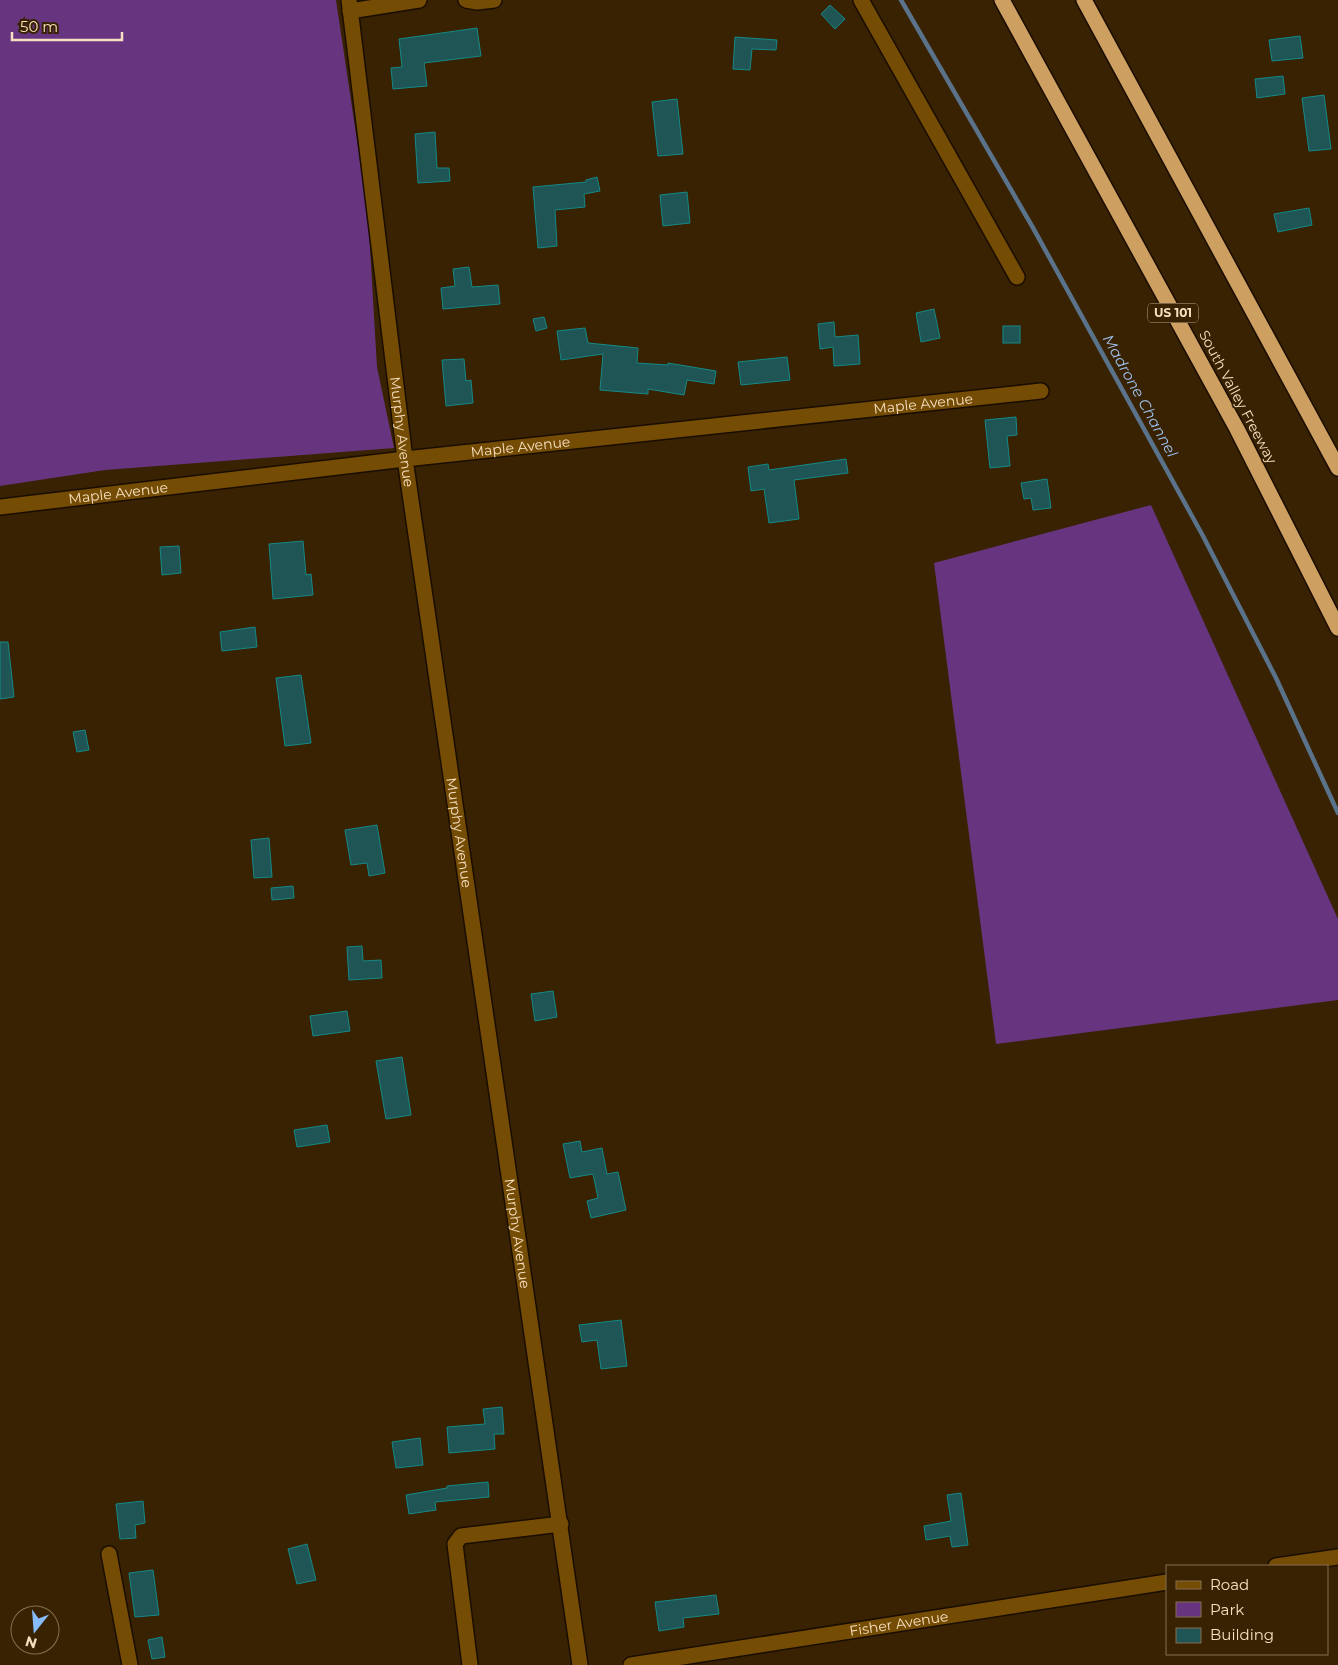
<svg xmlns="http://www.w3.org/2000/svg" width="1338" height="1665" viewBox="0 0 1338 1665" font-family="Montserrat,sans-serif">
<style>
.green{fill:#67357f}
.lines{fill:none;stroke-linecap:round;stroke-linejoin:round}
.stream{stroke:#5a728a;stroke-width:4.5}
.building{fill:#1f5554;stroke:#148988}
.minor-casing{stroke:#1a0d00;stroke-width:18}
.highway-casing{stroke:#1a0d00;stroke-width:18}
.minor{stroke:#744c03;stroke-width:15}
.highway{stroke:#cd9f61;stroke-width:15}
.labels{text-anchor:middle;stroke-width:4;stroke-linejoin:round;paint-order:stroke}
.shield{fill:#382202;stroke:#bea688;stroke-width:1}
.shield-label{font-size:12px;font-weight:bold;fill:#f7dfc1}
.street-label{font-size:14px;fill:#f7dfc1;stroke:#382202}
.water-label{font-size:15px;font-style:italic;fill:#9cc1ef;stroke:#382202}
</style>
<rect width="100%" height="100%" fill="#382202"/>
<g class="green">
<path d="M0,0h336l32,214 9,153 17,81 -289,22 -105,16z"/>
<path d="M1151,505l187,414v81l-342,44 -62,-481z"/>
</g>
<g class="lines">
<path class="stream" d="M901,0l131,226 171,310 73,142 62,135"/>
</g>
<g class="building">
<path d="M830,5l15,14 -10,10 -14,-15z"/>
<path d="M477,28l4,28 -57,7 3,23 -34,3 -2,-21 11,-1 -3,-28z"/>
<path d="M1300,36l3,22 -31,3 -3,-21z"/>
<path d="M735,37l42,3 -1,10 -24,-1 -2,21 -17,-1z"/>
<path d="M1283,76l2,18 -28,4 -2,-19z"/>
<path d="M1324,95l7,54 -22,2 -7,-53z"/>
<path d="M677,99l6,55 -25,2 -6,-54z"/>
<path d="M435,132l2,36h12l1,13 -32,2 -3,-49z"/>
<path d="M597,177l3,14 -16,3 1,13 -30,3 2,36 -19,2 -5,-61 53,-5v-2z"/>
<path d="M687,192l3,31 -27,3 -3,-31z"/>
<path d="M1309,208l3,17 -34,7 -4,-18z"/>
<path d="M469,267l3,20 26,-2 2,19 -57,5 -2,-21 14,-2 -2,-17z"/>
<path d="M934,309l6,29 -19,4 -5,-29z"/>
<path d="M544,317l3,11 -11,3 -3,-12z"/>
<path d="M834,322l1,15 23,-2 2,29 -26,2 -1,-19 -13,2 -2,-25z"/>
<rect x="1003" y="326" width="17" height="17"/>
<path d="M585,328l3,15 50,5 -1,15 31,2v-2l48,8 -2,13 -27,-4 -3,15 -36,-6v5l-48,-4 3,-36 -42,6 -4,-29z"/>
<path d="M787,357l3,23 -49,5 -3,-23z"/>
<path d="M464,359l2,22 5,-1 2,23 -27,3 -4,-46z"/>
<path d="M1016,417l1,18 -10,1 3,30 -20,2 -5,-48z"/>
<path d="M846,459l2,14 -54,7 5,39 -30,4 -5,-34 -13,2 -3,-24 20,-3 1,6z"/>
<path d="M1047,479l4,29 -18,2 -2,-12 -7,1 -3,-16z"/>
<path d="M303,541l3,34 5,-1 2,21 -40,4 -4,-55z"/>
<path d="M179,546l2,27 -19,2 -2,-28z"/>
<path d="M255,627l2,20 -35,4 -2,-19z"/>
<path d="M0,642h8l6,55 -14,2z"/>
<path d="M301,675l10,68 -26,3 -9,-68z"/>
<path d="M85,730l4,20 -12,2 -4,-20z"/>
<path d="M377,825l8,48 -16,3 -2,-13 -16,2 -6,-35z"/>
<path d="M269,838l3,39 -18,1 -3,-38z"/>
<path d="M293,886l1,12 -22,2 -1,-12z"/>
<path d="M362,946l1,15 18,-1 1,18 -33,2 -2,-33z"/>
<path d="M553,991l4,26 -22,4 -4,-27z"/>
<path d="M347,1011l3,20 -37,5 -3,-20z"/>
<path d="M402,1057l9,58 -25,4 -10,-58z"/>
<path d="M327,1125l3,17 -33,5 -3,-17z"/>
<path d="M580,1141l2,11 20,-4 5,26 11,-2 8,38 -35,8 -4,-17 11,-3 -5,-24 -23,4 -7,-34z"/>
<path d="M621,1320l6,46 -26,3 -4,-29 -15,2 -3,-17z"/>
<path d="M502,1407l2,27h-10l1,15 -46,4 -2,-26 38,-3 -2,-15z"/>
<path d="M420,1438l3,27 -27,3 -4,-26z"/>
<path d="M488,1482l1,15 -54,5 1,8 -27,4 -3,-19 41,-7v-2z"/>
<path d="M961,1493l7,52 -16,2 -2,-11 -24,4 -2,-14 27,-5 -4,-26z"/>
<path d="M143,1501l2,22 -10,2 1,13 -16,1 -4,-35z"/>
<path d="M307,1544l9,36 -19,4 -9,-35z"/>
<path d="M153,1570l6,45 -24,2 -6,-44z"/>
<path d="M716,1595l3,19 -36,4 1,9 -25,4 -4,-29z"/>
<path d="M162,1637l3,20 -13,2 -4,-19z"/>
</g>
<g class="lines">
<g class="minor-casing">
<g id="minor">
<path id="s1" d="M349,0l56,459 175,1206"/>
<path d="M466,0l11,2 17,-2"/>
<path d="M861,0l156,277"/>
<path d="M350,11l69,-11"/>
<path id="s2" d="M0,507l405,-48 636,-68"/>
<path d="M109,1554l21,111"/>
<path d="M1276,1566l62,-9"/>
<path d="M470,1665l-15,-121 6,-8 100,-12"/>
<path id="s3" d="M631,1665l536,-83"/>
</g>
</g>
<g class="highway-casing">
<g id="highway">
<path d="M1002,0l235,429 101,199"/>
<path d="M1084,0l254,468"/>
</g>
</g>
<use href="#minor" class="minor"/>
<use href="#highway" class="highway"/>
</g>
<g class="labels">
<rect class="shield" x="1148" y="303.5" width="50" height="19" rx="4"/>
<g class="shield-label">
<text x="1173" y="317">US 101</text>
</g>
<g class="street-label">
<text transform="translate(1238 397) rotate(62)" y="5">South Valley Freeway</text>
<text dy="5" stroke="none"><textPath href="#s2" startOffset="929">Maple Avenue</textPath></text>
<text dy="5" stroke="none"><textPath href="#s1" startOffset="435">Murphy Avenue</textPath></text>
<text dy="5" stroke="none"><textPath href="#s2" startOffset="524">Maple Avenue</textPath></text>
<text dy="5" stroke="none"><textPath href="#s2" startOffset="119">Maple Avenue</textPath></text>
<text dy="5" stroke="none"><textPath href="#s1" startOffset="840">Murphy Avenue</textPath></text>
<text dy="5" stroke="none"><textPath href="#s1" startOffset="1245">Murphy Avenue</textPath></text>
<text dy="5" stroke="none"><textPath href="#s3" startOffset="271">Fisher Avenue</textPath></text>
</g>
<g class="water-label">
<text transform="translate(1140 396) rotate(61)" y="5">Madrone Channel</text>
</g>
</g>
<rect x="1166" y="1565" width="162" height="90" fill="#382202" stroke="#846e4e"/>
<rect x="1176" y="1581" width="25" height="8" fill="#744c03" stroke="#846e4e"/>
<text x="1210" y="1590" font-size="15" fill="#f7dfc1">Road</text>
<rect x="1176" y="1602" width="25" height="15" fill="#67357f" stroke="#846e4e"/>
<text x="1210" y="1615" font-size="15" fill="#f7dfc1">Park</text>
<rect x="1176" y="1628" width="25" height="15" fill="#1f5554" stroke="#846e4e"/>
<text x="1210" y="1640" font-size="15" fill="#f7dfc1">Building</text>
<g transform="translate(35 1630) rotate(197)"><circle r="24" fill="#382202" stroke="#846e4e"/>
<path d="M0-4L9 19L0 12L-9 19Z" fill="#85bbfb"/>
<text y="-8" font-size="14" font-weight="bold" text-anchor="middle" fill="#f7dfc1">N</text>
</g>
<path d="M12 32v8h110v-8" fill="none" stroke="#f7dfc1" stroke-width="2.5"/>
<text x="20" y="32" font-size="15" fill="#f7dfc1" stroke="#382202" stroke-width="4" paint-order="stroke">50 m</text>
</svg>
